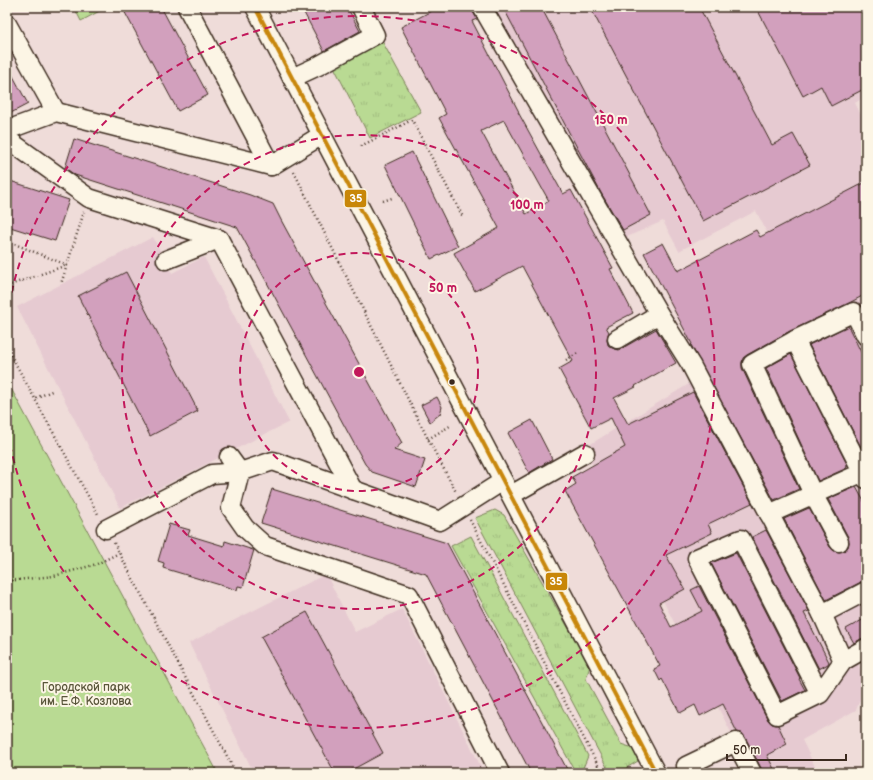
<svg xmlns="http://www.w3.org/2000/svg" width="873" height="780" viewBox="0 0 873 780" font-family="'Balsamiq Sans',sans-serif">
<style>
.built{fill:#e6cad1}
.grass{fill:url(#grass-tufts);stroke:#7a8258}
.park{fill:#b9da93;stroke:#7a8258}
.building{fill:#d2a0bd;stroke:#3b2a1e;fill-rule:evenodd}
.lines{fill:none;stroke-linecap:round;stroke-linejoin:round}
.minor-casing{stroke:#3b2a1e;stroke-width:21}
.path{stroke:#3b2a1e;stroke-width:2.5;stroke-dasharray:1 3;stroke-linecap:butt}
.minor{stroke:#fcf5e5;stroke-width:18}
.bus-1-casing{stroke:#fcf5e5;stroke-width:7}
.bus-1{stroke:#c88708;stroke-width:4}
.ring{fill:none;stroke:#c2185b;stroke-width:2;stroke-dasharray:7 5}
.bus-dot{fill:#3b2a1e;stroke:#fcf5e5;stroke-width:1.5}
.labels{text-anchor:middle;stroke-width:4;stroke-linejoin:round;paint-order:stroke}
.park-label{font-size:12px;fill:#5a563b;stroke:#fcf5e5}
.centre{fill:#c2185b;stroke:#fcf5e5;stroke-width:2}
.ring-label{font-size:12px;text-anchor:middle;font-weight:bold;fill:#c2185b;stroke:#fcf5e5;stroke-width:4;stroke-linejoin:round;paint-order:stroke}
.line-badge{stroke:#fcf5e5;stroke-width:1.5}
.badge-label{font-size:11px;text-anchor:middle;font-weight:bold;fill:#fff}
</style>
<defs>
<pattern id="grass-tufts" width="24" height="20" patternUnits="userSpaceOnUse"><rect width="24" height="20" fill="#b9da93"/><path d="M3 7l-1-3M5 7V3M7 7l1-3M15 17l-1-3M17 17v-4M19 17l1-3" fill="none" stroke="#a0bb7e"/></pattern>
</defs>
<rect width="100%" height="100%" fill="#efdcd9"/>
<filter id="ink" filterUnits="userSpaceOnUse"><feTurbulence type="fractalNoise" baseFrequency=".025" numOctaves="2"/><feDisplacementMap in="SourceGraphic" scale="8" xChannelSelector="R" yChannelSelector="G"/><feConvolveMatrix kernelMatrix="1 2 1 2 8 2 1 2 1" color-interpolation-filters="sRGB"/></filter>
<g filter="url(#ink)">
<g class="built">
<path d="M486,7h380v89l-11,7 11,22v534l-8,5 8,21 -10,25 -54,30 16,33h-66l-168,-325 118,-72 -22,-40 110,-59 -34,-66 -77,40 -16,-30 -43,19z"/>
<path d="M153,237l19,36 32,-16 85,165 -169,86 -103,-201z"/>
<path d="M326,574l29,58 47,-23 82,164h-230l-65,-130z"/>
</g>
<g class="grass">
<path d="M382,41l39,71 -51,26 -36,-71z"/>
<path d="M495,510l9,5 86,151 -4,13 35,65 12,4 5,13 -20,12h-8l-135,-255z"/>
<path d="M471,536l117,220 -7,17h-5l-125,-227z"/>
</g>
<g class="park">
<path d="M74,7h33l-26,14z"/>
<path d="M7,381l211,392h-211z"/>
</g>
<g class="building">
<path d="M122,7h39l47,88 -30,16z"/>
<path d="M301,7h46l13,24 -36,20z"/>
<path d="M439,7h33l1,5 4,7 -5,2 47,91h-1l45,82 8,-4 42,78 -3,1 23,44 -27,14 3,5 -1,2 -1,5 1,6 4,3 7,2 37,-21 20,34 -41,23 1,1 -22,11 14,26 65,-32 59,111 -44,21 4,9 -46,22 19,34 -26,14 12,24 31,-16 -11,-21 8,-4 69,134 4,4 6,1 9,19 -20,11 9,18h-14l-1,-5 -16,-31 -3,-4 -5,-1 -14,-28 -23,12 -5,-11 -15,8 -18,-34 -2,2 -6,-12 6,-3 -95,-175 11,-7 -4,-7 53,-30 -14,-29 -20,10 -32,-59 14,-8 -51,-95 -47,25 -21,-38 45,-25 -60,-110 7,-4 -45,-87zM504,120l45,81 -23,13 -45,-83z"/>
<path d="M503,7h38l110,208 -28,15 -22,-37z"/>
<path d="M590,7h109l73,138 21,-11 17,31 -107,56z"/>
<path d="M756,7h110v81l-35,18 -10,-20 -18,10z"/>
<path d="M7,65l21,39 -21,11z"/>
<path d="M74,139l176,56 23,9 8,16 121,223 -8,7 31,10 -9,27 -44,-15 -7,-8 -128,-237 -162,-52 -10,-7z"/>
<path d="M412,152l46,94 -27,13 -46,-94z"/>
<path d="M7,180l62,20 -14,41 -48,-15z"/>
<path d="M866,182v112l-15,8 -61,29 -43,24 -4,3 -1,5v5l57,121 -25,11 -83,-155 1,-1 -48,-91 19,-10 15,28 78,-41 4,7z"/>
<path d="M126,272l72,139 -48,25 -72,-140z"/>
<path d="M848,326l18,36 -1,93 -56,-110z"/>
<path d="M791,354l56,110v2h-1l1,2 -29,13 -52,-113z"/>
<path d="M437,397l5,10 -2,7 -10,8 -9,-17z"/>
<path d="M532,420l20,39 -23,14 -21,-40z"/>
<path d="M856,487l10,18v76l-5,1 -35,18 -42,-81 25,-11 21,39 4,4 5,1 5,-1 4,-4 1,-5 -1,-5 -20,-38z"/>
<path d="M272,489l175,54 122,230h-38l-105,-199 -165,-51z"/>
<path d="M169,524l21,6 -2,5 36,11 1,-5 28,9h1l-11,37 -5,-1 -1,4 -74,-22 1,-5 -6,-2z"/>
<path d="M766,530l43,81 -5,2 25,49 -1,2 -9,5 -67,-132z"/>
<path d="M736,553l64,125 -1,1 6,11 -23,11 -71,-138z"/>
<path d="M307,612l76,141 -37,20h-11l-74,-136z"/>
<path d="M866,618v20l-5,1 -7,4 -8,-14z"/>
</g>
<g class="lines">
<g class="minor-casing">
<g id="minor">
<path d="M187,7l84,159 51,-31"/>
<path d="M255,7c134,255 268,510 401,766"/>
<path d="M482,7l177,307 32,51 131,249 44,-23"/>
<path d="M7,24l49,88"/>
<path d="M292,78l26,-12 57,-31 -14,-28"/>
<path d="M7,130l49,-18 215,54"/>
<path d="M7,139l82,59 130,41 134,251"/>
<path d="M166,260l53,-21"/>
<path d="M617,339l42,-25"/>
<path d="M795,340l71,139"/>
<path d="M511,495l74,-42"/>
<path d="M769,514l97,-43"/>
<path d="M106,529l106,-55 28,-2 -11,-15"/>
<path d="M839,542l-26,-48 -61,-130 43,-24 59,-28 12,24"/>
<path d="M822,614l21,47"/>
<path d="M820,694l-79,-155 -44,19 80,157 43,-21 23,-33 23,-13"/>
<path d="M686,766l50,-24 16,31"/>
<path d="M500,773l-91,-178 -144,-49 -20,-18 -14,-20 9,-36 33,-11 167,60 63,-40"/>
</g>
</g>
<g class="path">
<path d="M361,146l51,-26 51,97"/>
<path d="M294,172l134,267 28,53"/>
<path d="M383,201l9,-3"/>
<path d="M7,241l60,24 17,-53"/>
<path d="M7,286l60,-21 -6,19"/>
<path d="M7,348l92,168"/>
<path d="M566,360l12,-7"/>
<path d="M36,398l18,-8"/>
<path d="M428,439l22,-13"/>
<path d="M470,520l132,253"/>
<path d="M114,543l122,230"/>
<path d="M7,581l47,-5 43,-12 22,-11"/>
</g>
<use href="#minor" class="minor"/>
<g class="bus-1-casing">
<path id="bus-1" d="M255,7c134,255 268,510 401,766"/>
</g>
<use href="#bus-1" class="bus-1"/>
</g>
</g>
<g class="ring">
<circle cx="359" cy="372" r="119"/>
<circle cx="359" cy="372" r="237"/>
<path d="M7 316A356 356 0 1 1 7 428"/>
</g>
<circle class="bus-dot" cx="452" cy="382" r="3.5"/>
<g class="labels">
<g class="park-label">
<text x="86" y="691">Городской парк<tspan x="86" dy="14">им. Е.Ф. Козлова</tspan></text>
</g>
</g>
<circle cx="359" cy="372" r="6" class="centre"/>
<g class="ring-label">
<text x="611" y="124">150 m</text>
<text x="527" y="209">100 m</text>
<text x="443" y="292">50 m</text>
</g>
<g class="line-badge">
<rect x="344" y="189" width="23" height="19" rx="4" fill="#c88708"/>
<rect x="545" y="572" width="23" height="19" rx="4" fill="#c88708"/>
</g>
<g class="badge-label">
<text x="356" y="202">35</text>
<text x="556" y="585">35</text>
</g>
<rect width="873" height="780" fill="none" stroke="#fcf5e5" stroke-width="24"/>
<rect x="12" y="12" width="849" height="756" fill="none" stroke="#3b2a1e" stroke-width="1.5" filter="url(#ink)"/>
<path d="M727 754v6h119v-6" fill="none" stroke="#3b2a1e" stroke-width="2"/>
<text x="733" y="754" font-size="12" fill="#3b2a1e" stroke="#fcf5e5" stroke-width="3" paint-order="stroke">50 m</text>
</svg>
